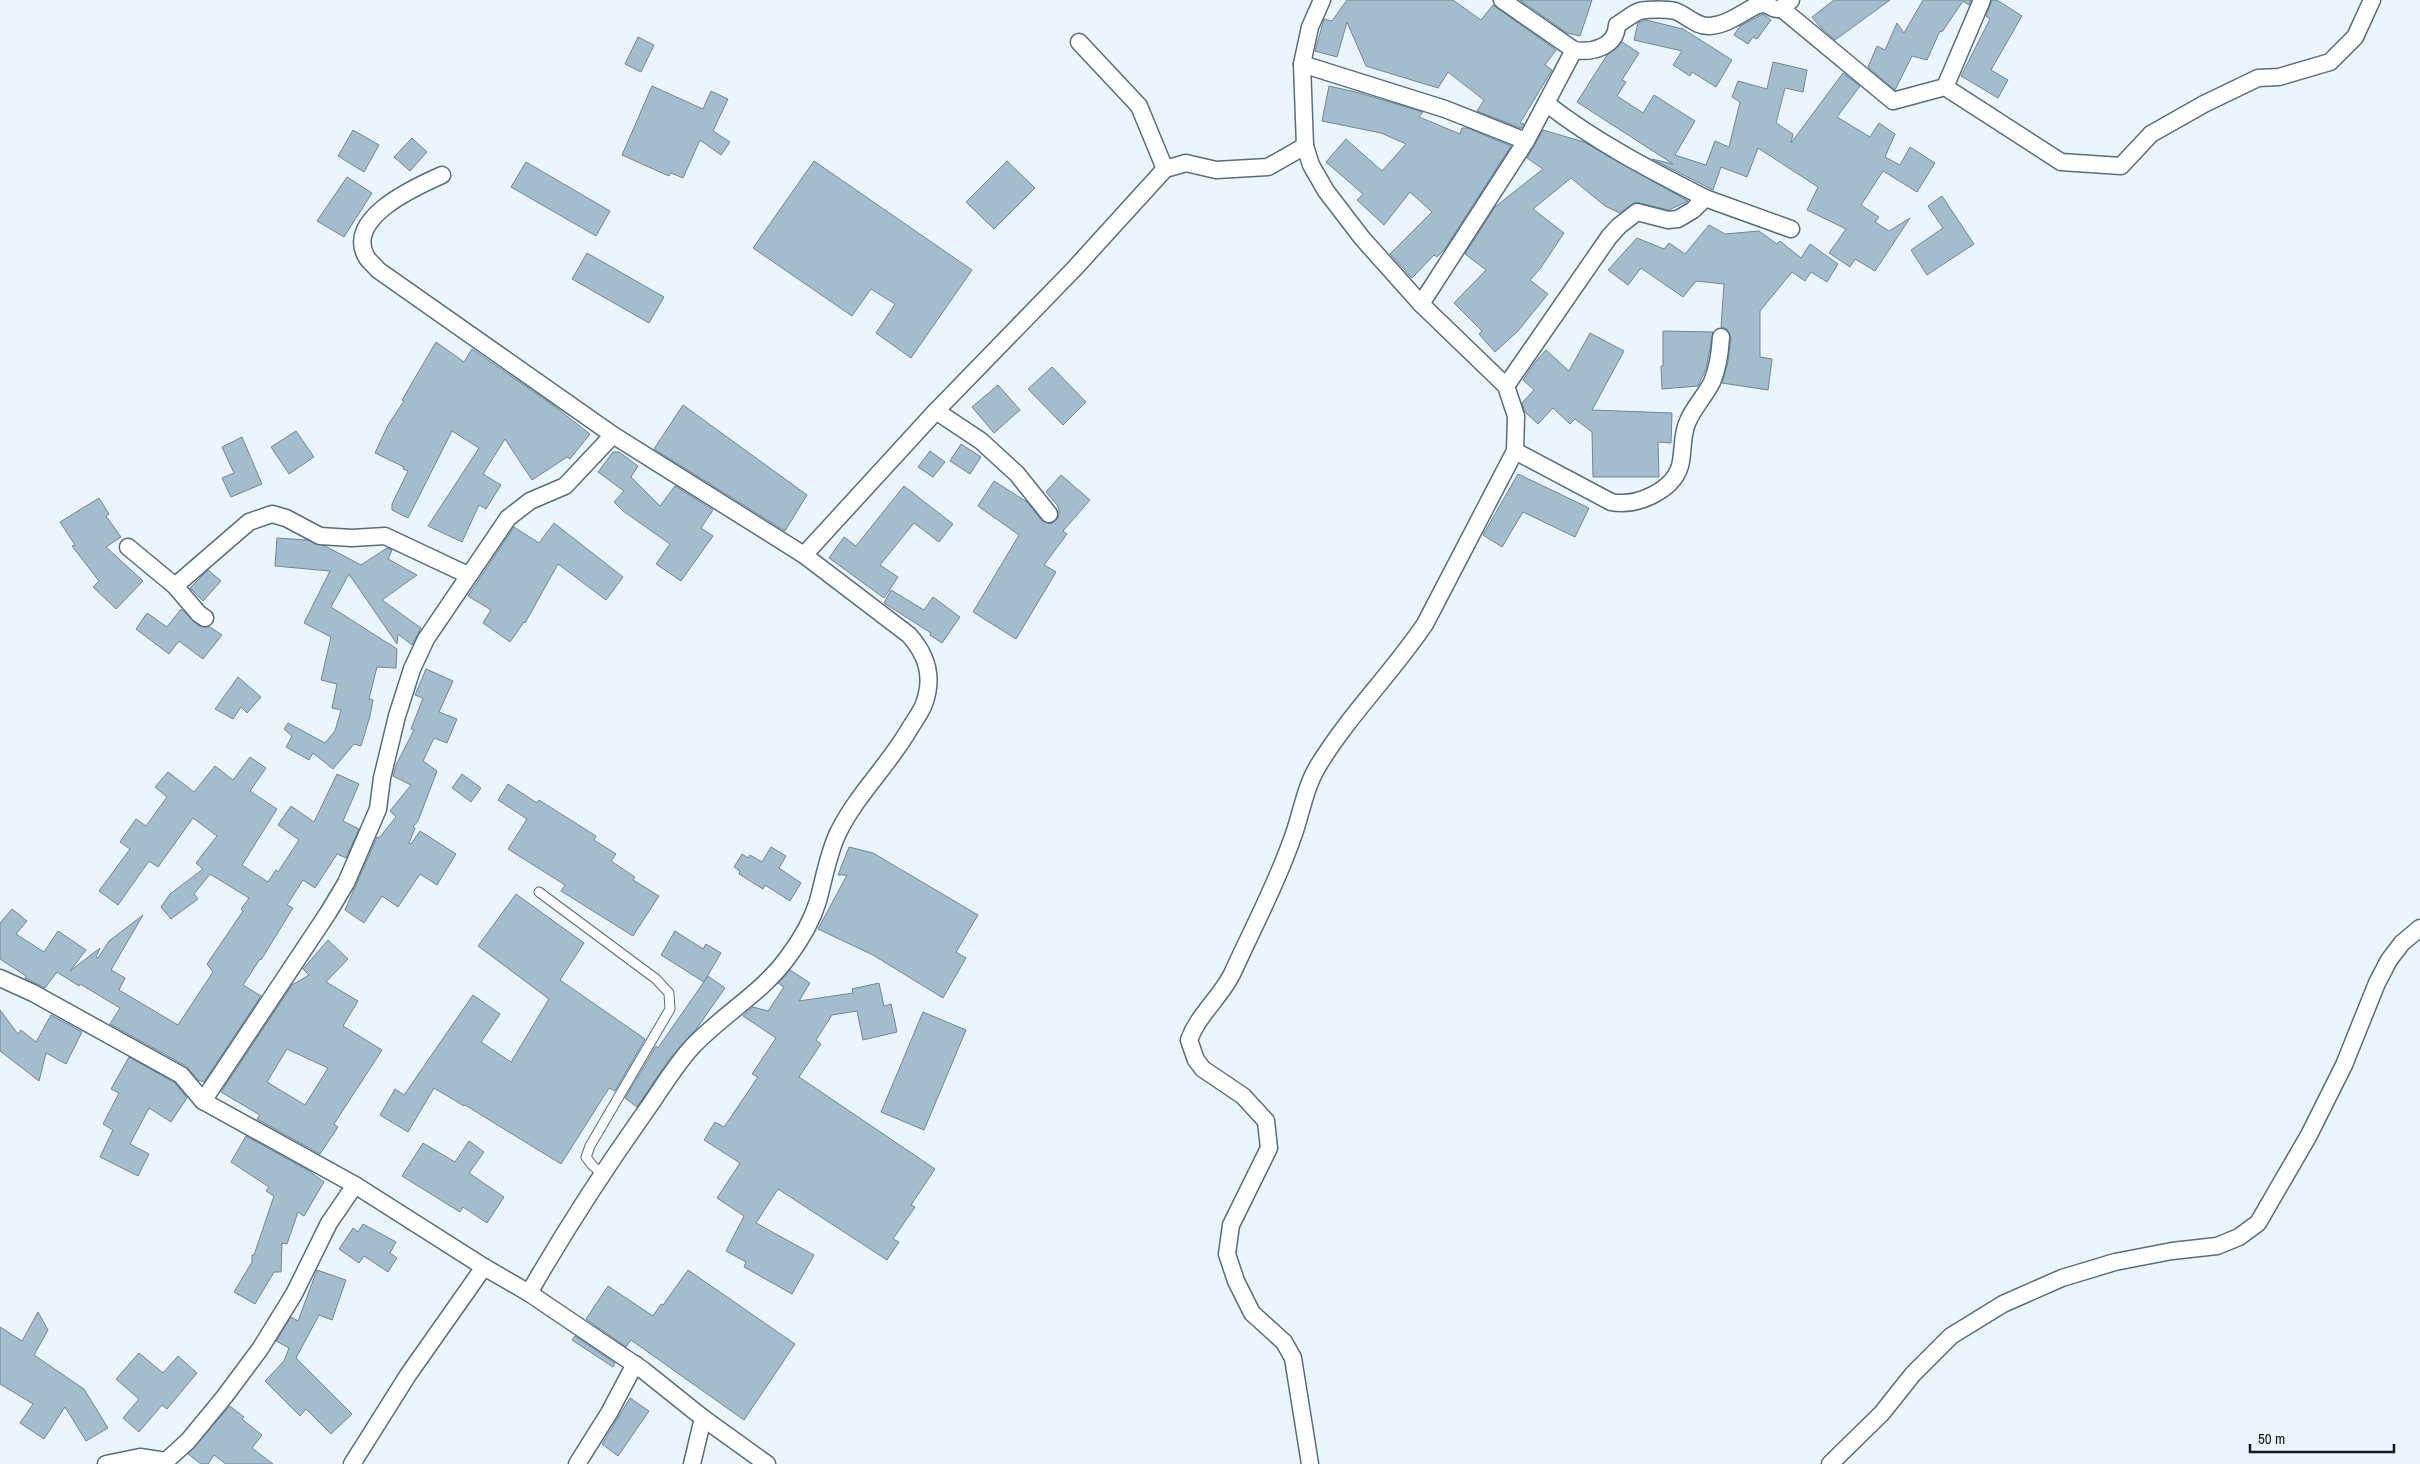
<svg xmlns="http://www.w3.org/2000/svg" width="2420" height="1464" viewBox="0 0 2420 1464" font-family="'Archivo Narrow',sans-serif">
<style>
.building{fill:#a3bdce;stroke:#6f8797;fill-rule:evenodd}
.lines{fill:none;stroke-linecap:round;stroke-linejoin:round}
.lane-casing{stroke:#566e7d;stroke-width:11}
.street-casing{stroke:#566e7d;stroke-width:19}
.lane{stroke:#fff;stroke-width:9}
.street{stroke:#fff;stroke-width:16}
</style>
<rect width="100%" height="100%" fill="#ebf5fd"/>
<g class="building">
<path d="M1347,0h106l28,20 12,-15 63,45 -11,15 7,5 -32,53 4,1 -3,4 -44,-17 7,-11 -36,-28 -10,16 -72,-22 -19,-44 -10,35 -22,-6 9,-32 8,2z"/>
<path d="M1520,0h72l-12,36 -13,-3z"/>
<path d="M1834,0h56l-55,40 -14,-12 -9,-11z"/>
<path d="M1923,0h48l-2,5 -6,-4 -21,31 -2,-1 -13,29 -15,-4 -17,34 -27,-23 9,-21 8,4 12,-27 7,10z"/>
<path d="M1992,0h5l25,16 -31,54 17,10 -10,18 -37,-22 29,-57 -4,-3z"/>
<path d="M1763,14l8,6 -14,19 -4,-2 -5,7 -14,-9 6,-9z"/>
<path d="M1646,20l37,9 49,31 -16,27 -24,-15 -2,4 -17,-11 9,-14 -48,-11 4,-17z"/>
<path d="M638,37l16,8 -13,27 -16,-8z"/>
<path d="M1622,42l17,11 -17,27 4,2 -9,14 26,17 11,-18 41,26 -20,34 31,10 9,-24 14,6 11,-45 -8,-5 6,-16 29,8 6,-27 34,8 -4,22 -18,-4 -9,35 17,11 -2,9 52,-70 17,13 -23,31 33,20 9,-14 16,11 -10,23 15,8 10,-18 25,16 -18,29 -34,-21 -22,34 18,12 -4,5 14,9 21,-13 -35,53 -20,-12 -5,8 -21,-14 17,-24 -39,-19 11,-23 -60,-39 -11,29 -26,-10 -8,23 -61,-31 21,5 -96,-62 30,-47z"/>
<path d="M652,86l51,23 8,-18 17,8 -15,32 17,11 -9,13 -21,-15 -17,38 -12,-5 -2,3 -47,-21z"/>
<path d="M1329,86l27,6 67,20 -4,5 41,17 2,-6h5l44,18 -67,104 -7,7 -3,-2 -22,23 -22,-24 42,-42 -22,-20 -26,33 -27,-25 6,-6 -37,-32 20,-23 36,32 24,-27 -25,-11 -59,-12z"/>
<path d="M353,130l26,15 -15,27 -26,-16z"/>
<path d="M1543,130l41,12 104,59 -19,9 -34,-8 -15,11 -15,-7 -34,-28 -38,31 31,24 -24,36 -10,11 18,14 -30,37 -23,21 -16,-18 3,-3 -28,-28 32,-33 -21,-16 30,-47 48,-38 -16,-11z"/>
<path d="M412,138l15,14 -17,19 -16,-14z"/>
<path d="M814,161l158,109 -61,88 -35,-25 19,-29 -24,-15 -19,27 -99,-68z"/>
<path d="M1007,161l28,27 -41,41 -28,-27z"/>
<path d="M526,162l84,49 -14,25 -85,-49z"/>
<path d="M347,177l25,16 -28,44 -27,-16z"/>
<path d="M1942,196l32,48 -47,31 -16,-25 32,-22 -15,-22z"/>
<path d="M1709,225l16,9 34,-3 18,13 3,-3 21,17 9,-14 28,20 -11,18 -16,-10 -6,9 -13,-9 -32,39v46l12,2 -4,31 -46,-7 6,-21 3,-24 -4,-9 -6,-2 3,-43 -28,-3 -13,16 -42,-29 -13,17 -20,-15 29,-32 27,11 5,-6 16,11z"/>
<path d="M587,253l77,44 -15,26 -77,-44z"/>
<path d="M1663,331l50,1 -7,37 -8,17 -36,3 -1,-23h2z"/>
<path d="M1590,333l34,18 -32,59 80,3 -1,30 -13,-1 1,35h-66l-1,-45 -17,-13 -5,5 -17,-16 -15,16 -13,-12 -3,-9 12,-13 -11,-10 13,-19 10,-11 23,21z"/>
<path d="M436,342l28,20 8,-13 82,57 36,28 -20,25 -3,-2 -35,23 -27,-41 -22,35 18,11 -15,24 -7,-4 -17,37 -34,-16 51,-78 -27,-17 -44,87 -16,-8v-6l16,-33 -5,-2 1,-2 -29,-14 13,-28 16,-24 -2,-1z"/>
<path d="M1052,367l34,35 -23,23 -35,-36z"/>
<path d="M998,385l22,25 -26,23 -22,-26z"/>
<path d="M683,405l124,90 -22,36 -131,-82z"/>
<path d="M296,431l18,26 -25,17 -18,-27z"/>
<path d="M242,437l20,47 -31,13 -9,-19 12,-5 -12,-26z"/>
<path d="M961,444l20,13 -11,17 -20,-13z"/>
<path d="M930,451l15,11 -12,15 -15,-10z"/>
<path d="M613,452h6l19,14 -7,11 29,29 15,-20 38,24 -12,18 12,8 -32,45 -25,-17 14,-20 -47,-33 -9,-9 10,-11 -26,-19z"/>
<path d="M1518,474l71,34 -14,29 -52,-25 -21,35 -19,-12z"/>
<path d="M1061,475l29,25 -27,31 4,3 -23,31 12,7 -40,67 -43,-27 46,-77 -41,-29 16,-25 33,21 15,19 9,3 7,-6 1,-6 -1,-6 -12,-14z"/>
<path d="M904,486l49,38 -14,18 -25,-19 -34,42 18,12 -14,21 -55,-40 15,-21 12,9z"/>
<path d="M99,498l10,16 -3,2 15,21 -15,10 37,34 -27,28 -23,-22 6,-6 -27,-35 3,-1 -15,-23z"/>
<path d="M554,523l69,54 -17,23 -48,-36 -33,59 -1,-1 -14,20 -27,-19 8,-13 -23,-14 46,-69 25,16z"/>
<path d="M277,538l30,2 18,6 36,19 26,-17 5,2 -4,9 29,16 -35,25 39,28 -9,17 -14,-11 -1,10 -48,-70 -18,33 66,42 -1,19 -19,-1 -8,32 4,1 -3,16 -9,30 -7,-2 -21,25 -20,-16 -4,7 -23,-13 6,-11 -8,-7 4,-6 37,20 10,-12 6,-21 -9,-2 5,-24 -16,-4 10,-43 -27,-14 26,-52 -55,-5z"/>
<path d="M208,570l13,11 -18,20 -13,-13z"/>
<path d="M891,590l33,20 9,-13 27,20 -18,26 -12,-8 1,-2 -47,-30z"/>
<path d="M181,609l18,17 11,1 12,8 -19,24 -24,-18 -10,13 -33,-25 11,-16 20,14z"/>
<path d="M426,669l27,12 -14,31 18,7 -10,24 -13,-5 -11,23 14,10 -19,50 -5,6 2,1 -6,15 2,1 9,-13 36,23 -19,31 -17,-11 -22,33 -16,-11 -18,27 -19,-13 32,-73 2,1 17,-21 -6,-6 21,-26 -18,-9 3,-11 18,-35 -3,-1 12,-31 -8,-3z"/>
<path d="M238,677l23,20 -14,16 -6,-6 -8,12 -18,-10z"/>
<path d="M250,757l16,11 -16,23 27,18 -35,56 26,17 8,-12 2,2 21,-32 -21,-15 13,-19 23,16 23,-48 22,10 -16,37 16,8 -13,29 -9,-4 -22,34 -12,-8 -16,25 6,3 -32,52 -1,-1 -17,26 18,11 -57,86 -6,-2 -12,-14 -76,-42 10,-16 -40,-24 -1,2 -22,-14 -12,16 -20,-10 1,-2 -26,-17v-36l12,-14 15,12 -11,13 28,18 14,-21 28,19 -16,21 30,-23 -4,9 2,1 11,-17 34,-26 -32,55 14,8 -6,12 59,35 35,-53 -6,-8 36,-53 -2,-2 8,-11 -39,-24 -16,20 4,5 -27,20 -10,-12 9,-13 33,-25 -7,-6 21,-27 -24,-18 -35,49 -9,-6 -31,44 -19,-14 31,-42 -10,-7 16,-23 10,7 21,-29 -12,-10 13,-15 26,20 21,-26 18,14z"/>
<path d="M462,774l19,14 -10,14 -19,-14z"/>
<path d="M508,784l29,19 2,-3 57,36 -2,4 22,14 -5,7 24,16 -2,3 26,16 -26,40 -72,-45 4,-6 -57,-36 19,-30 -29,-19z"/>
<path d="M771,847l15,9 -7,12 22,15 -11,18 -25,-16 -2,4 -24,-15 1,-3 -6,-4 8,-13 6,4 2,-3 12,7z"/>
<path d="M849,847l24,6 105,62 -22,37 10,6 -23,40 -70,-43 -55,-26 29,-54h-9z"/>
<path d="M516,894l68,49 -24,37 85,59 -30,52 -6,-3 -48,76 -96,-59 -1,1 -30,-18 -26,44 -28,-17 15,-26 9,6 69,-100 27,19 -19,28 30,20 38,-63 -71,-53z"/>
<path d="M675,931l28,18 3,-5 15,9 -17,29 -43,-27z"/>
<path d="M328,940l20,19 -22,23 32,19 -15,25 39,24 -48,74 4,3 -18,27 -63,-35 3,-4 -39,-23 71,-107 17,-10 -6,-6zM287,1049l41,19 -23,37 -38,-23z"/>
<path d="M790,970l20,13 -11,18 54,-8 -1,-4 27,-6 5,23 7,-2 6,28 -34,8 -6,-29 -25,4 -16,25 5,4 -22,33 136,92 -24,36 4,2 -22,32 6,3 -12,18 -109,-71 -22,34 58,32 -22,39 -48,-27 2,-5 -20,-11 18,-35 -27,-18 23,-35 -36,-23 11,-18 9,5 34,-50 -6,-3 24,-36 -33,-22 10,-9 15,4 16,-24 -6,-4z"/>
<path d="M708,976l17,12 -28,40 -27,30 -33,49 -12,-9 31,-52 2,2z"/>
<path d="M0,1010l18,24 3,-4 15,12 15,-27 31,17 -16,32 -20,-11 -7,28 -39,-30z"/>
<path d="M923,1012l43,18 -42,100 -43,-18z"/>
<path d="M129,1057l46,26 12,15 -16,24 -22,-14 -19,36 19,10 -11,22 -38,-19 13,-27 -10,-6 16,-31 -8,-4z"/>
<path d="M246,1136l63,35 15,11 -20,34 -6,-4 -11,32 -5,-1 -1,29h-7l-19,32 -21,-12 18,-30v-7h2l20,-59 -8,-5 3,-4 -38,-25z"/>
<path d="M469,1141l15,11 -15,21 35,24 -17,26 -24,-16 -3,5 -58,-36 21,-33 32,19z"/>
<path d="M363,1224l33,18 -6,11 7,5 -9,14 -24,-16 -5,7 -20,-14 14,-21 5,4z"/>
<path d="M317,1270l29,10 -14,40 -13,-5 -23,43 56,56 -21,20 -25,-25 -6,7 -35,-35 19,-20 5,-13 -13,-7 15,-24 7,4z"/>
<path d="M688,1270l107,74 -51,76 -113,-80 -5,7 -40,-28 22,-33 45,30 8,-12 2,1z"/>
<path d="M38,1312l10,18 -14,25 50,34 24,39 -22,13 -21,-34 -21,32 -24,-16 13,-19 -33,-20v-57l22,14z"/>
<path d="M575,1336l40,27 -2,4 -41,-27z"/>
<path d="M139,1353l24,20 15,-17 19,17 -30,36 -5,-4 -23,27 -16,-14 16,-19 -23,-20z"/>
<path d="M630,1398l19,13 -31,45 -16,-12z"/>
<path d="M230,1406l14,11 -2,2 20,16 -10,13 21,16h-47l-12,-9 -6,9h-7l-13,-10z"/>
</g>
<g class="lines">
<g class="lane-casing">
<path id="lane" d="M539,892l117,87 13,14 1,16 -80,137 -4,11 6,8 9,8"/>
</g>
<g class="street-casing">
<g id="street">
<path d="M1502,0l72,50"/>
<path d="M1782,9l111,92 52,-14 116,75 60,4 30,-32 53,-30 54,-26 21,-1 51,-15 25,-25 17,-37"/>
<path d="M1079,42l60,64 26,63"/>
<path d="M1302,64l143,45 81,32"/>
<path d="M1945,87l37,-87"/>
<path d="M1547,104c49,38 103,66 158,94"/>
<path d="M442,175c-27,12 -99,44 -75,83 3,4 8,8 11,12l235,165 191,120 105,80c18,20 25,42 15,69 -3,8 -9,16 -14,24 -21,37 -53,66 -72,105 -10,21 -14,46 -20,68 -6,20 -18,40 -30,56 -26,36 -66,58 -96,90 -19,21 -33,46 -49,68 -41,58 -79,117 -114,178"/>
<path d="M1421,304l105,-163 48,-91c18,3 42,-3 43,-25 7,-4 16,-12 23,-14 8,-2 27,-2 35,0 12,4 21,16 35,15 18,-1 32,-14 48,-21 16,-5 13,15 33,-5"/>
<path d="M1506,386l103,-149 10,-11 18,-14 31,8 10,-1 15,-9 12,-12 86,31"/>
<path d="M936,411l45,30 36,33 32,40"/>
<path d="M1515,451l96,51c24,5 61,-10 69,-36 4,-15 1,-31 8,-45 6,-14 17,-25 24,-39 6,-14 8,-29 9,-45"/>
<path d="M128,547l47,39"/>
<path d="M804,555l132,-144 138,-142 91,-100 21,-6 30,7 52,-3 37,-21"/>
<path d="M205,618l-6,-4 -24,-28 74,-64 23,-8 14,4 34,18 32,2 33,-2 83,39"/>
<path d="M0,978l33,15 148,82 22,26 152,84 129,82 45,26 114,77 60,48 -11,46"/>
<path d="M203,1101l125,-188 18,-30 32,-74 4,-31 15,-62 15,-47 14,-30 82,-121 22,-17 35,-15 48,-51"/>
<path d="M703,1418l64,46"/>
<path d="M106,1464l34,-7 26,4 22,-20 37,-45 35,-47 34,-55 35,-71 26,-38"/>
<path d="M352,1464l56,-89 76,-108"/>
<path d="M577,1464l32,-51 26,-49"/>
<path d="M1310,1464l-17,-106 -9,-16 -32,-29 -16,-32 -9,-27 4,-29 38,-77 -3,-27 -23,-25 -40,-27 -7,-9 -7,-20c9,-25 31,-42 43,-66 20,-44 43,-87 59,-132 10,-25 13,-53 27,-76 31,-51 74,-93 107,-142l90,-173 1,-35 -10,-30 -85,-82 -59,-66 -36,-47 -15,-26 -6,-19 -3,-82 8,-37 12,-27"/>
<path d="M1830,1464l52,-51 31,-39 38,-38 52,-32 59,-26 53,-16 57,-11 45,-5 22,-9 19,-14 51,-88 35,-70 33,-82 12,-23 13,-17 18,-15"/>
</g>
</g>
<use href="#lane" class="lane"/>
<use href="#street" class="street"/>
</g>
<path d="M2250 1444v8h144v-8" fill="none" stroke="#10191f" stroke-width="2.5"/>
<text x="2258" y="1444" font-size="15" fill="#10191f" stroke="#ebf5fd" stroke-width="4" paint-order="stroke">50 m</text>
</svg>
